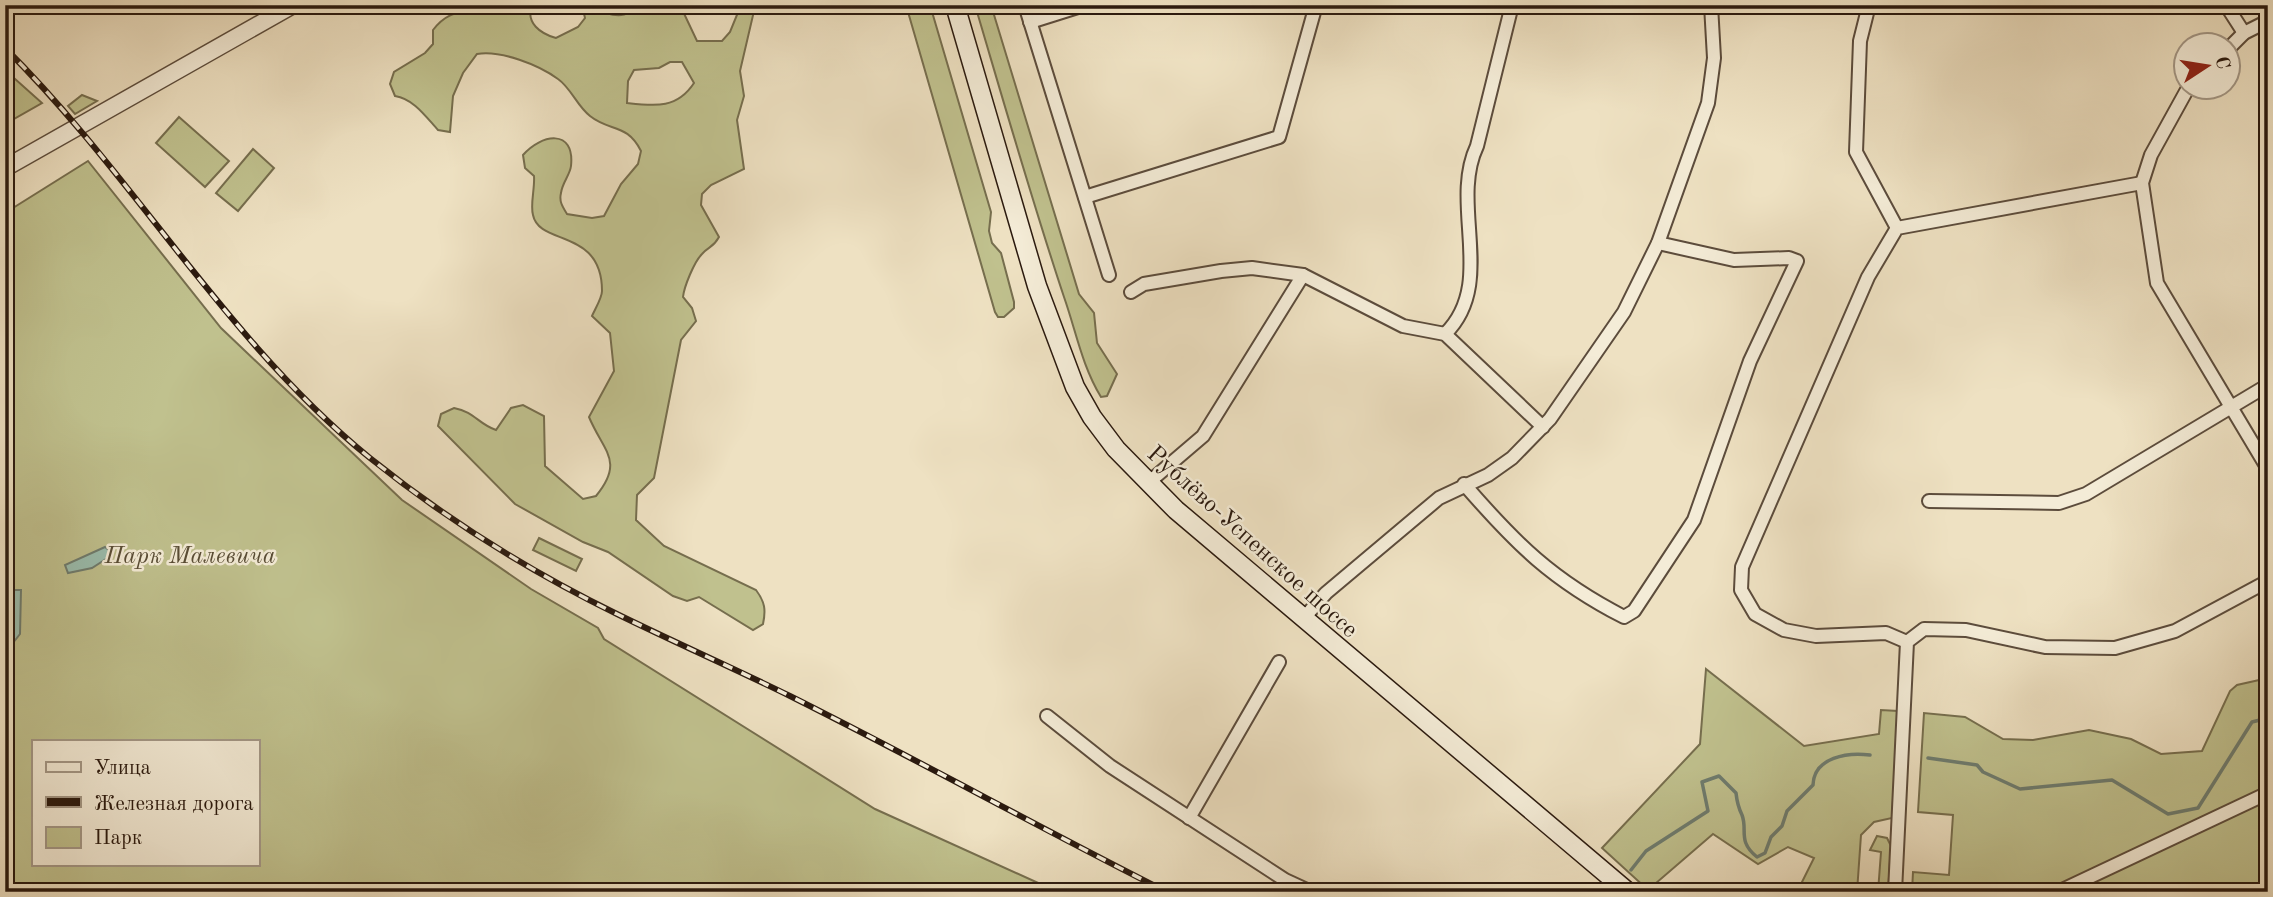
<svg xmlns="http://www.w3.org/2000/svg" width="2273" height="897" viewBox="0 0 2273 897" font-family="'Old Standard TT',serif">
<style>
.green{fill:#c0c18e;stroke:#766e4e;stroke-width:2;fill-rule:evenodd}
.water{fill:#9abeaf;stroke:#6e7c6f;stroke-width:2}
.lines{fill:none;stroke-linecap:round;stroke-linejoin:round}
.stream{stroke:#6e7c6f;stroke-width:3.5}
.minor-casing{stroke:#5c4c3c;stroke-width:16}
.tertiary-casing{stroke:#5c4c3c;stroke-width:19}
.secondary-casing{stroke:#2b1a0f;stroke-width:21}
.minor{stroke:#f4ecd7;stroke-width:12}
.tertiary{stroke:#f4ecd7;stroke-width:16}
.secondary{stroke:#f4ecd7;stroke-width:18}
.rail-casing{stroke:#2b1a0f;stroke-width:6}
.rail{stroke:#f4ecd7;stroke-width:3.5;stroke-dasharray:10;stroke-linecap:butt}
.labels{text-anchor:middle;stroke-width:5;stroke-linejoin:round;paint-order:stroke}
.street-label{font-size:24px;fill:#2b1a0f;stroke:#f4ecd7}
.park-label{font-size:24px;font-style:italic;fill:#584c35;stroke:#f4ecd7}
</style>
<rect width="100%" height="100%" fill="#eee1c2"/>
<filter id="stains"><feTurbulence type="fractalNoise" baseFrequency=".00286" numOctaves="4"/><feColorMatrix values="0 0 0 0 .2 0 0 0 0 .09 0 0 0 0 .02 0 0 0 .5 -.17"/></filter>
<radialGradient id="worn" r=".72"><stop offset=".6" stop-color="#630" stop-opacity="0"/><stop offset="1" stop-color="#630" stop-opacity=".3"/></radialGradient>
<g class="green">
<path d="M488,5h44c-7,18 9,29 24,33l22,-11 7,-9 -3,-13h21l3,8c15,5 22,2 34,-8h40l17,36h25l8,-9 11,-27h9l4,6 -14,60 4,25 -7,24 7,49 -33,16 -9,9 -1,11 18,32c-6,11 -10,9 -17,17 -8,8 -18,33 -19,43l9,11 4,13 -15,19 -27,138 -17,17 -1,25 28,26 92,44c9,12 10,20 7,34l-10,6 -54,-33 -12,4 -14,-5 -65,-44 -25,-10 -68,-38 -77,-78 3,-12 13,-6c21,4 24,16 42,22l15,-22 12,-3 21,11 1,50 38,33 13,-3c29,-35 7,-45 -7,-79l25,-46 -4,-38 -18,-17c3,-7 10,-18 10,-25 0,-63 -63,-45 -69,-76 -3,-11 2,-26 1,-39l-9,-8 -2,-13c18,-21 52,-27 48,11 -1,9 -9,17 -10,27 -2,8 1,13 6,21l25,4 12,-2 17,-32 17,-20 3,-13c-14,-28 -31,-19 -51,-35 -13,-10 -19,-28 -32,-37 -19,-14 -57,-29 -81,-25l-14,19 -10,23 -3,36 -12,-2c-12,-13 -24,-31 -43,-34l-5,-12 4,-12 31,-19 8,-9v-14c19,-24 32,-14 55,-25zM670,62h12l12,21c-17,26 -39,23 -67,20l1,-22 6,-11 25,-2z"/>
<path d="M906,5h24l61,207 -2,19 3,12 9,10 13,49v6l-10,9h-6l-3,-5z"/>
<path d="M975,5h16l88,289 15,19 3,30 20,31 -10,22 -6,1c-19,-31 -25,-66 -37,-100 -32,-96 -60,-194 -89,-292z"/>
<path d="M5,70l37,33 -37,21z"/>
<path d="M82,95l15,6 -22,13 -7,-8z"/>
<path d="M179,117l50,44 -24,26 -49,-44z"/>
<path d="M253,149l21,19 -36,43 -22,-18z"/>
<path d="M88,161l133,167 181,172 129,89 67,39 6,11 271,170 183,83h-1053v-679zM33,741h224v123h-224z"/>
<path d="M539,538l43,21 -6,12 -43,-21z"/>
<path d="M1706,669l98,77 75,-12 2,-24 17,1 -6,107 -18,4 -13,13 -4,57h-60l17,-34 -26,-11 -30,17 -45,-30 -65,56 -46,-42 98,-104z"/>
<path d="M2268,678v214h-356l1,-20 36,3 4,-60 -35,-3 6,-99 41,4 38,22 30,1 56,-10 42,9 30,15 41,-3 28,-60 7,-6z"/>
<path d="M1877,836l10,2 4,8 -3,46h-10l3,-40 -11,-2z"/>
</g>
<g class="water">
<path d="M105,547l5,4 -1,6 -17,11 -24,5 -3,-8z"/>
<path d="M15,590h6l-1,44 -15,19v-60z"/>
</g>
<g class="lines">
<g class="stream">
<path d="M1928,758l49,7 6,7 37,17 92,-9 56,34 30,-6 54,-86 16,-4"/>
<path d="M1631,870l15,-19 62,-40 -6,-29 17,-6 17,17c1,9 2,14 6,22 6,15 -5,26 15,42l8,-4 6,-16 11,-11 5,-15 26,-26c1,-28 35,-33 57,-30"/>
</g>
<g class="minor-casing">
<g id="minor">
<path d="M1025,5l84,270"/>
<path d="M1869,5l-9,36 -4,111 41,76"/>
<path d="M2226,5l18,28"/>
<path d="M1030,22l54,-17"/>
<path d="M2228,49l16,-16 24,-12"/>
<path d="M2188,88l-37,67 -9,28 15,100 111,186"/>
<path d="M1085,197l194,-60 37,-132"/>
<path d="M1131,292l13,-8 77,-13 31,-3 51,7 100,51 42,8 98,93"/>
<path d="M1445,334c52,-51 4,-129 32,-188l35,-141"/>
<path d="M1148,483l55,-47 100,-161"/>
<path d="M1464,484c52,60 88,96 160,133l10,-6 60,-91 56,-159 47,-100 -8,-3 -55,2 -76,-17"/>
<path d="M1929,501l130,2 27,-9 182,-109"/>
<path d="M1303,619l23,-26 113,-95 49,-23 24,-17 38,-39 74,-107 34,-69 50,-140 6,-45 -3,-53"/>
<path d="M1907,642l-21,-9 -70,3 -32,-6 -29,-16 -14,-24 1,-23 126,-290 29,-49 245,-45"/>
<path d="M1047,716l63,50 175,114 26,12"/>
<path d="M1189,818l90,-156"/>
<path d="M1895,892l12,-250 17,-13 42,1 79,17 70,1 60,-17 93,-50"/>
<path d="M2058,892l210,-99"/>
</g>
</g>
<g class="tertiary-casing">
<path id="tertiary" d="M5,168l288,-163"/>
</g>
<g class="secondary-casing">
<path id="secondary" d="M955,5l82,281 38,101 17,30 24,32 60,61 452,382"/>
</g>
<use href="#minor" class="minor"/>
<use href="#tertiary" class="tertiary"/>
<use href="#secondary" class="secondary"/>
<g class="rail-casing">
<path id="rail" d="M5,48c130,129 222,294 365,410 76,61 161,114 247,156 57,28 116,54 173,82 126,63 250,132 377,196"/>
</g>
<use href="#rail" class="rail"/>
</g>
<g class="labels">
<g class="street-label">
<text transform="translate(1253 541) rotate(42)" y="8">Рублёво-Успенское шоссе</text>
</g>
<g class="park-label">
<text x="190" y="563">Парк Малевича</text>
</g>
</g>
<rect width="2273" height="897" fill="none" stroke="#eee1c2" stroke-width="28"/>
<rect x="7" y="7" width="2259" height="883" fill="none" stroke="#2b1a0f" stroke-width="3.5"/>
<rect x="14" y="14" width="2245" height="869" fill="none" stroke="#2b1a0f" stroke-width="2"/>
<rect x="32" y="740" width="228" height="126" fill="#f4ecd7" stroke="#a49887" stroke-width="2"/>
<rect x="46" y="762" width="35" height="10" fill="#f4ecd7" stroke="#a49887" stroke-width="2"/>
<text x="94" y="774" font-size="21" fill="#2b1a0f">Улица</text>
<rect x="46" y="797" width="35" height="10" fill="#2b1a0f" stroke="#a49887" stroke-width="2"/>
<text x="94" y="810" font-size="21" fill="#2b1a0f">Железная дорога</text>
<rect x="46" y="827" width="35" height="21" fill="#c0c18e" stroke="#a49887" stroke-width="2"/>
<text x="94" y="844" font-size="21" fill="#2b1a0f">Парк</text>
<g transform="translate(2207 66) rotate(78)"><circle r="33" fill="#f4ecd7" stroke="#a49887" stroke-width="2"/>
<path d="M0-5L12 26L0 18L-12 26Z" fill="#8f2418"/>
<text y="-10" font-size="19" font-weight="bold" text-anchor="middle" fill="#2b1a0f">С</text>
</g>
<rect width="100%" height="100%" filter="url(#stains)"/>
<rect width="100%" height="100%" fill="url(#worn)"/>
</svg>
